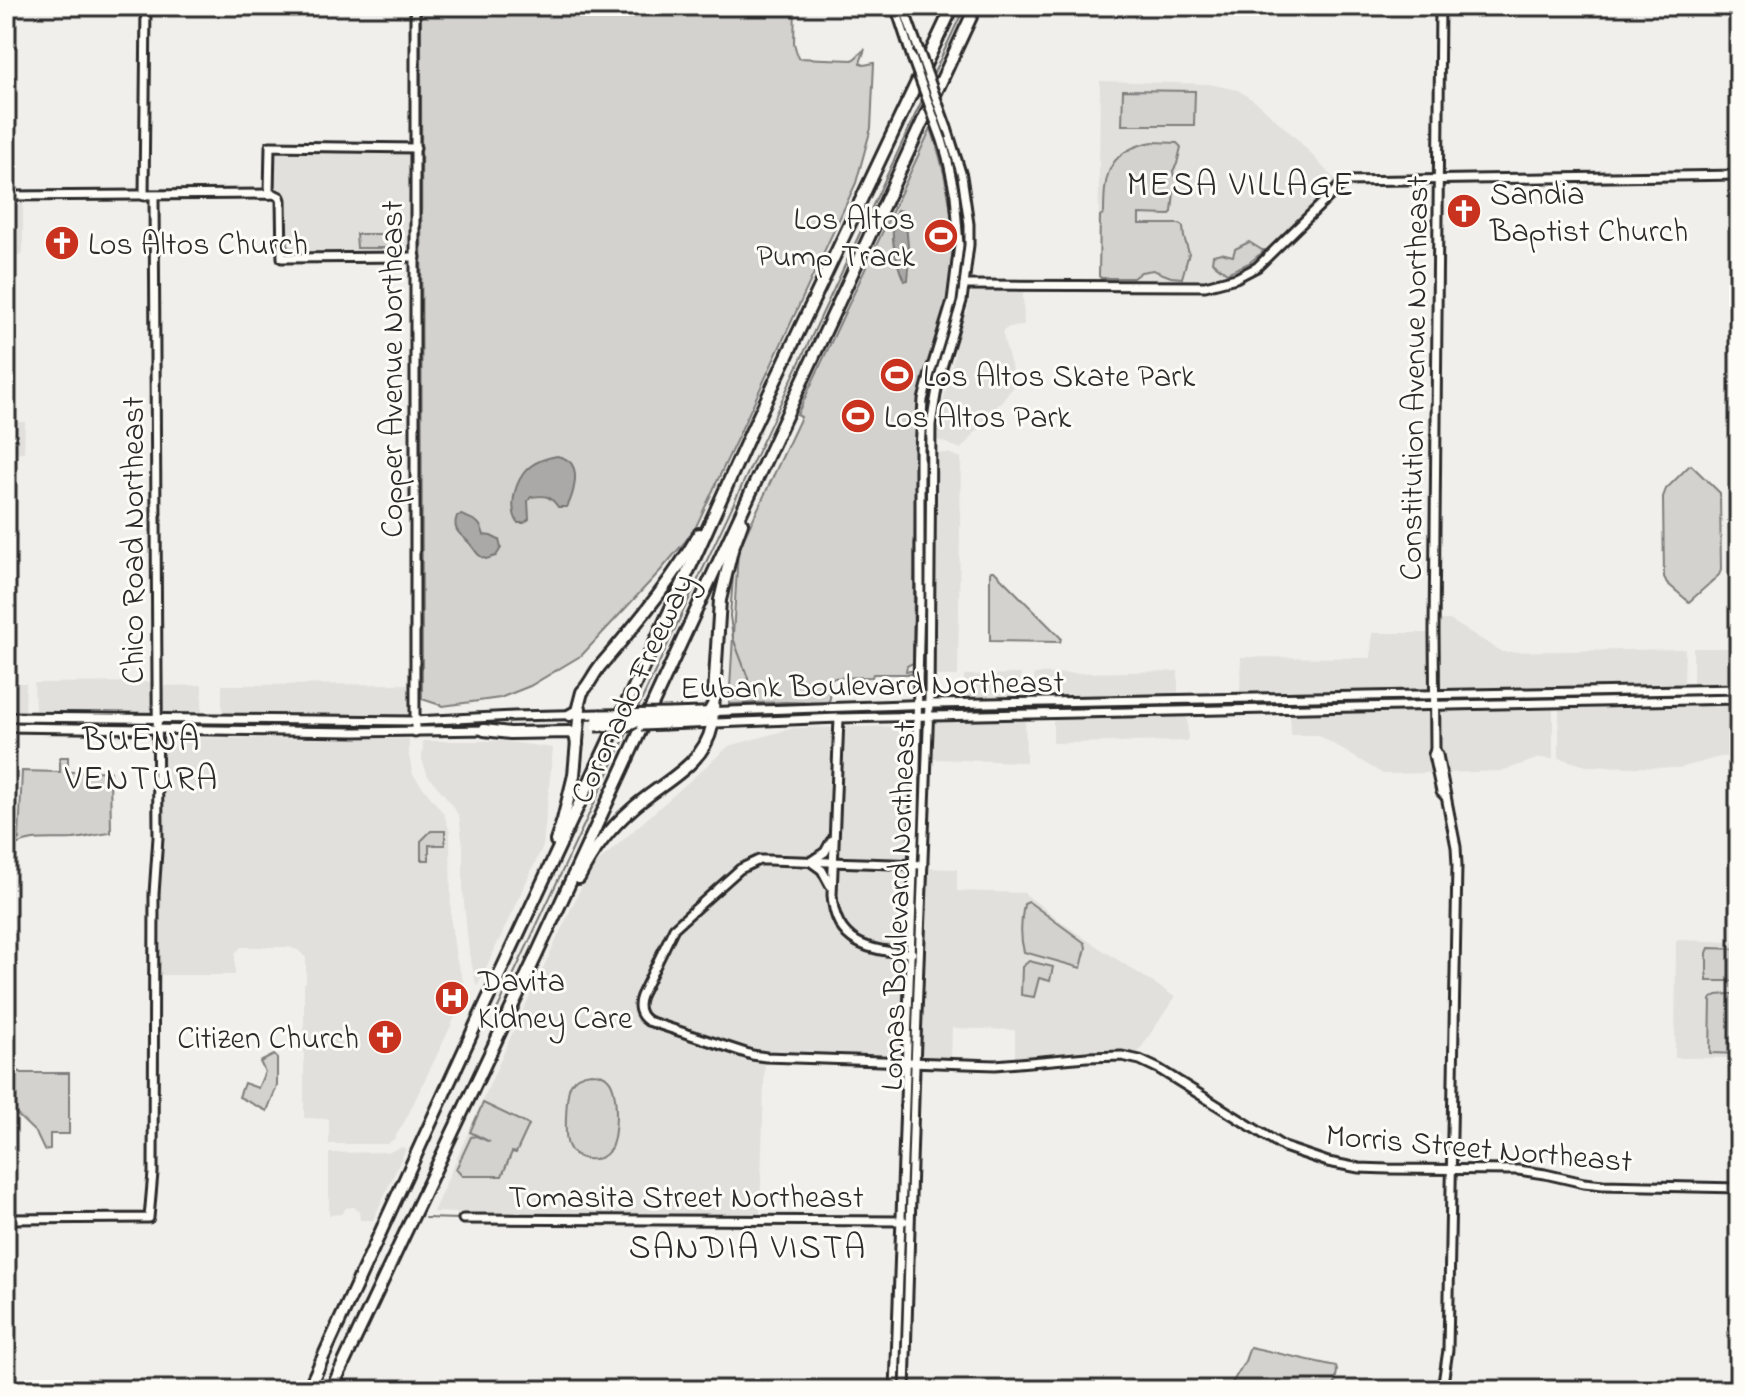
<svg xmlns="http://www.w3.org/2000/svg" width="1745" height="1396" viewBox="0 0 1745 1396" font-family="'Indie Flower',sans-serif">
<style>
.built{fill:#e1e0dc}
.green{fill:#d3d2cf;stroke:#7f7e7d;stroke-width:2}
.water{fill:#aaa9a7;stroke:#777775;stroke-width:2}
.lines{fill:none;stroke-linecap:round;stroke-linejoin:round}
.stream{stroke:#777775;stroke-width:2}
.secondary-casing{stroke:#2b2b2b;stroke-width:13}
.highway-casing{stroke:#2b2b2b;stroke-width:16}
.secondary{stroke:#fdfcf7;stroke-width:7}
.highway{stroke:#fdfcf7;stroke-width:10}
.secondary-bridge-casing{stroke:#2b2b2b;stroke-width:13;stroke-linecap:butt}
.highway-bridge-casing{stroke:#2b2b2b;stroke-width:16;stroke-linecap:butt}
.secondary-bridge{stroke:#fdfcf7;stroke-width:7}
.highway-bridge{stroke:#fdfcf7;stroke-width:10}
.labels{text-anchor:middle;stroke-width:6;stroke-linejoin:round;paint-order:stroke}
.poi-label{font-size:32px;fill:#2b2b2b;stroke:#fdfcf7;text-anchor:start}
.street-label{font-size:32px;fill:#2b2b2b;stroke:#fdfcf7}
.neighbourhood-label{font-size:34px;letter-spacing:2px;fill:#2b2b2b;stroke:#fdfcf7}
</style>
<rect width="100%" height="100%" fill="#f0efeb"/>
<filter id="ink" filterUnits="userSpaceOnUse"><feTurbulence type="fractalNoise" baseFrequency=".0125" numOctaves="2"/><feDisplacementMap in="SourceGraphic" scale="16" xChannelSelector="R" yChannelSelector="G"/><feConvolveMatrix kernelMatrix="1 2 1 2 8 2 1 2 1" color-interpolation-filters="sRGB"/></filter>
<g filter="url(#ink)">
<g class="built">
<path d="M1100,81l109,3 29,6 22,15 38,35 38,41 -70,72 -19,15 -40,14 -109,-1z"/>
<path d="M274,149l138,1v104l-126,-1 -2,-58 -10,-4z"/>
<path d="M6,200h14l3,3v50l-2,3h-15z"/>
<path d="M981,290l42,1 1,35 -15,1 -7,5 14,52 -55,65 -23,-9v-18l17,-69v-13l8,-26 4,-1 4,-19 2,-2z"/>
<path d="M6,422h19l-1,30 -18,1z"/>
<path d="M935,453h13l13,5 -3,218h-25v-218z"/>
<path d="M1439,620h11l52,32 183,-3 -1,36 -2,2 -243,4z"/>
<path d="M1372,633h58v59l-186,3 -4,-4 1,-34 130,1z"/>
<rect x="1693" y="648" width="46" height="38"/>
<path d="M1178,671v25l-2,1 -142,3v-26z"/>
<path d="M1021,674v25l-57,2v-26z"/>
<path d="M154,682v32l-2,1 -117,-2 -1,-30z"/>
<path d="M6,683h20l-1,30 -19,1z"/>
<path d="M410,684v30l-2,3 -186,-1v-31z"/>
<path d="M202,685v31l-35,-1 -4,-1 -2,-28z"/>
<path d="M1739,703v53l-19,1 -40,11 -94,-2 -27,-8v-52z"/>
<path d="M1553,705v54l-13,-1 -39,13 -57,2 -7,-41 1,-21 3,-4z"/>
<path d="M1429,708l1,45 4,20 -51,1 -65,-39h-27l-1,-24z"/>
<path d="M1185,714l2,1 1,24 -2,2 -130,2 -3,-1v-23l2,-2z"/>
<path d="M1025,717l1,45 -96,-3 2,-36 3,-4z"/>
<path d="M913,726l-10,333 -138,-6 -5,162 -293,1 -5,-3 -29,-1 83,-187 71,-150 10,-12 132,-117 65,-18z"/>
<path d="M164,738l245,1v17l4,19 31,39 6,18 1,90 5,36 9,29 -4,18 -55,114 -12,20 -7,5h-58v-25l-25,-1v-135h2v-25l-8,-8 -10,-3h-47l-6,6v22h-75l-2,-62 6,-73z"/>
<path d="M423,741h79l51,7 -10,98 -66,141 -8,-34 -6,-61v-46l-4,-30 -15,-22 -16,-18 -6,-16z"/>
<path d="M928,868l29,1v22l67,2 51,39 100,65 -38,57 -29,-3 -93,9v-30l-63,-2 -1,30 -30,-2 -1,-3 6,-182z"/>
<path d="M1676,940l63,2v116h-64z"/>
<path d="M402,1147l4,2 -33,71h-13l-1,-8 -5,-5 -8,1 -5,6 -12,1v-62l60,-1z"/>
</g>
<g class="green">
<path d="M421,6h374l-1,37 4,15 55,2 12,-11 -5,14 4,2 10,-2 -3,65 -15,55 -162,348 -33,39 -79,85 -52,31 -30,12 -57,8 -21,-7z"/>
<path d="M1123,90l72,1 -1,34h-72z"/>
<path d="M931,128c17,51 29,108 18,162 -5,30 -18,59 -25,88 -5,18 -6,36 -8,55l-3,230 -6,3 -1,5h6l1,3h-40l-1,3 -41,1 -1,21 -3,4 -42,-1 -56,2 9,-153 63,-134 -4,-2z"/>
<path d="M1153,142l24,1 4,4 -4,17 -4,7 1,5 7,5 -7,11 -2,20 -3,3 -30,-1v10h41l3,3 1,10 5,16 -7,25 -11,-1 -18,-7 -12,2 -8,6h-32l-2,-2 1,-60 4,-3c0,-39 4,-63 49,-71z"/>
<path d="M356,234h37v14h-36z"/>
<path d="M1249,242l13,8h3l-16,13 -22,10 -15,-11 1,-7 8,-2 12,3 2,-7z"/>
<path d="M1691,465l29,28 1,77 -2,5 -30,27 -22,-19 -3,-6 -1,-80 3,-8 23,-23z"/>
<path d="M991,571h3l67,67 -1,4 -70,-1v-68z"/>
<path d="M60,757h8v15l42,-1 1,62c-13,1 -25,5 -38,6 -26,1 -40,-3 -64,9l-2,-1 -1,-3h5l8,-5 3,-68 38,1z"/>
<path d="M431,831h14v14h-16v15h-8v-19z"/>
<path d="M1029,902l56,41 1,5 -5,20 -57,-16c-4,-14 -3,-33 0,-48z"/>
<path d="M1709,948l30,1v32h-32v-28z"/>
<path d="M1029,961l24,6 -3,14 -11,-3 -5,19 -13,-2 1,-28z"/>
<path d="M1729,994h10v60l-29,-1 1,-54 6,-4z"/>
<path d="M274,1055l3,3v28l-10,25 -28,-14 5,-14 14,5 7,-16 -5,-10z"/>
<path d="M6,1065l16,8h47v61h-19v15l-6,1 -8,-17 -30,-29z"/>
<path d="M591,1073c7,0 13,1 17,6 11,11 10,60 1,72 -5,7 -14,9 -22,8 -9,-1 -16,-6 -19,-14 -4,-9 -2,-53 3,-61 4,-8 12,-10 20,-11z"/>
<path d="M483,1103l46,22 -13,28 -4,-1 -10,24h-40l-6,-7 15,-32 5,-1 14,6 -20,-10z"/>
<path d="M1250,1347l86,19 1,5 -3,18 -1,1h-105l17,-29z"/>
</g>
<g class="water">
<path d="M897,210l5,1 4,4c0,22 5,44 2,65l-4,1c-9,-21 -16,-50 -7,-71z"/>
<path d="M557,456c4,1 10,3 13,6 10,10 3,34 -3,45h-9c-8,-12 -13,-12 -27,-10l-3,4 1,18 -5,4h-6c-9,-14 -4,-36 5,-49 8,-11 22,-16 34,-18z"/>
<path d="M461,515c14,5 19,6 23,20l7,1 8,4 2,8 -5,8 -10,3c-9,-3 -9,-7 -15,-14 -8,-10 -20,-13 -14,-29z"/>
</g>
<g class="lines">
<g class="stream">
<path d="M931,79l34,-73"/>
<path d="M734,565l-4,51 3,22 15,40 1,17"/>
<path d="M637,710l287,-614"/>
<path d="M496,1012l132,-281"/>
<path d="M425,1218l35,1"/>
</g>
<g class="secondary-casing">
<g id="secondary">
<path d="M895,6l17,52"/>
<path d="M903,6l15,42"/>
<path d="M1440,6l-6,625 1,119 -2,5 8,37 5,5"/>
<path d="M269,194l1,-48 146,2"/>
<path d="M6,196l268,-2 6,3 1,3 1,58 134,-1"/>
<path d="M144,196l2,-190"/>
<path d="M964,285l241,1 31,-8 21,-11 88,-86 394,-6"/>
<path d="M671,713l263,-9 805,-15"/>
<path d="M6,717l409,4 99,-5 86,-2"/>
<path d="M839,718l-7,177c3,49 38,57 80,58"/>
<path d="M665,725l174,-7 900,-19"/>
<path d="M6,727l349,5 133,-2"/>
<path d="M415,732v-726"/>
<path d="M1435,750l3,5 18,92 1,18 -9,485 -6,40"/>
<path d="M813,860l12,-8 6,-11"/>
<path d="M811,862l11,8 8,15"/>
<path d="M923,865l-155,-5h-9l-19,9 -66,59 -33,68c-4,10 -2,19 7,25l104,34 14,2 229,8 92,-8 35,-1 18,4 19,9 125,78 44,15 31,6 29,1 130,1 27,4 39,9 19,2 136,3"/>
<path d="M6,1219l143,-1 4,-45 1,-279 4,-57 -4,-641"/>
<path d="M463,1219l441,2"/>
<path d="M895,1390l20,-577 5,-215v-149l3,-49 6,-23 23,-76 7,-56 -4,-50 -8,-38 -5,-17"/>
<path d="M905,1390l10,-323 14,-363 2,-279 8,-48 23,-76 7,-56v-21l-7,-48 -15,-48"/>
</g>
</g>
<g class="highway-casing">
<g id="highway">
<path d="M570,715l7,-4 5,-19c7,-7 11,-17 18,-26 36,-41 72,-85 99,-132"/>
<path d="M668,720c15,-1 37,4 44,-13"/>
<path d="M484,730l26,3 60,-1 5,3 2,9"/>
<path d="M556,841l7,-21 11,-45 6,-67"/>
<path d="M579,878c13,-26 31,-50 53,-69 28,-26 72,-43 80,-83l8,-126 12,-50 10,-27"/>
<path d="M308,1390l169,-368 217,-463 57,-127 202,-426"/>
<path d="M331,1390l205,-434 440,-950"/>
</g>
</g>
<use href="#secondary" class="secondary"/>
<use href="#highway" class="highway"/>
<g class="secondary-bridge-casing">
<g id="secondary-bridge">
<path d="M918,48l29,80"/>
<path d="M912,58l30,82"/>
<path d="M600,714l71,-1"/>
<path d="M641,726l24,-1"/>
<path d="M595,727l34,-1"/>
</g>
</g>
<g class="highway-bridge-casing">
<g id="highway-bridge">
<path d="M598,720l25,-1 9,-2"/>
<path d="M624,726l12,-5 32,-1"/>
</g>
</g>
<use href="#secondary-bridge" class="secondary-bridge"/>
<use href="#highway-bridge" class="highway-bridge"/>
</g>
</g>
<defs>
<g id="church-disc" transform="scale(1.8)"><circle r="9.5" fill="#c8321e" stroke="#fdfcf7"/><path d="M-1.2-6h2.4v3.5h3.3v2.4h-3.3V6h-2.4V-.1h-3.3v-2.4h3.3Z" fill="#fff"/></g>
<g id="stadium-disc" transform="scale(1.8)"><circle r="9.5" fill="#c8321e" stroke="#fdfcf7"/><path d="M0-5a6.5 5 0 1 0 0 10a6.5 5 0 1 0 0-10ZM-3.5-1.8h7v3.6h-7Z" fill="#fff"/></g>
<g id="hospital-disc" transform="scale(1.8)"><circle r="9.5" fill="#c8321e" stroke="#fdfcf7"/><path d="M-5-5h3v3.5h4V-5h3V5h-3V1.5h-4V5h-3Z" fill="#fff"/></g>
</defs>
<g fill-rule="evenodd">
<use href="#church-disc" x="1464" y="211"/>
<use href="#stadium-disc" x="941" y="236"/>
<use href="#church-disc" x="62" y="243"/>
<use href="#stadium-disc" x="897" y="375"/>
<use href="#stadium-disc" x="858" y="416"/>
<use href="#hospital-disc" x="452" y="998"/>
<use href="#church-disc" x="385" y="1037"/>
</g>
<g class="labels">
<g class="poi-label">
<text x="1490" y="204">Sandia<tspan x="1490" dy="37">Baptist Church</tspan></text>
<text x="915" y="229" text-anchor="end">Los Altos<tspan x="915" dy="37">Pump Track</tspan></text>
<text x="88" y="254">Los Altos Church</text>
<text x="923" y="386">Los Altos Skate Park</text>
<text x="884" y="427">Los Altos Park</text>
<text x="478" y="991">Davita<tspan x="478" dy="37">Kidney Care</tspan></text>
<text x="359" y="1048" text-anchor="end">Citizen Church</text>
</g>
<g class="street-label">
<text transform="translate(391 369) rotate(-90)" y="11">Copper Avenue Northeast</text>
<text transform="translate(1413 378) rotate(-89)" y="11">Constitution Avenue Northeast</text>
<text transform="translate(132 540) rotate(-90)" y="11">Chico Road Northeast</text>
<text transform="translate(872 684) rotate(-1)" y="11">Eubank Boulevard Northeast</text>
<text transform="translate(631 688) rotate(-65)" y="11">Coronado Freeway</text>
<text transform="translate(897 906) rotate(-88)" y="11">Lomas Boulevard Northeast</text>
<text transform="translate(1479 1147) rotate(5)" y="11">Morris Street Northeast</text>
<text x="686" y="1207">Tomasita Street Northeast</text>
</g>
<g class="neighbourhood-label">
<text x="1241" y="195">MESA VILLAGE</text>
<text x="142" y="750">BUENA<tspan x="142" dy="39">VENTURA</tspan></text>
<text x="748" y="1258">SANDIA VISTA</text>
</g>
</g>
<rect width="1745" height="1396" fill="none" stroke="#fdfcf7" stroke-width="32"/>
<rect x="16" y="16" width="1713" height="1364" fill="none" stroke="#2b2b2b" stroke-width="3" filter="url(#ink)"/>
</svg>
